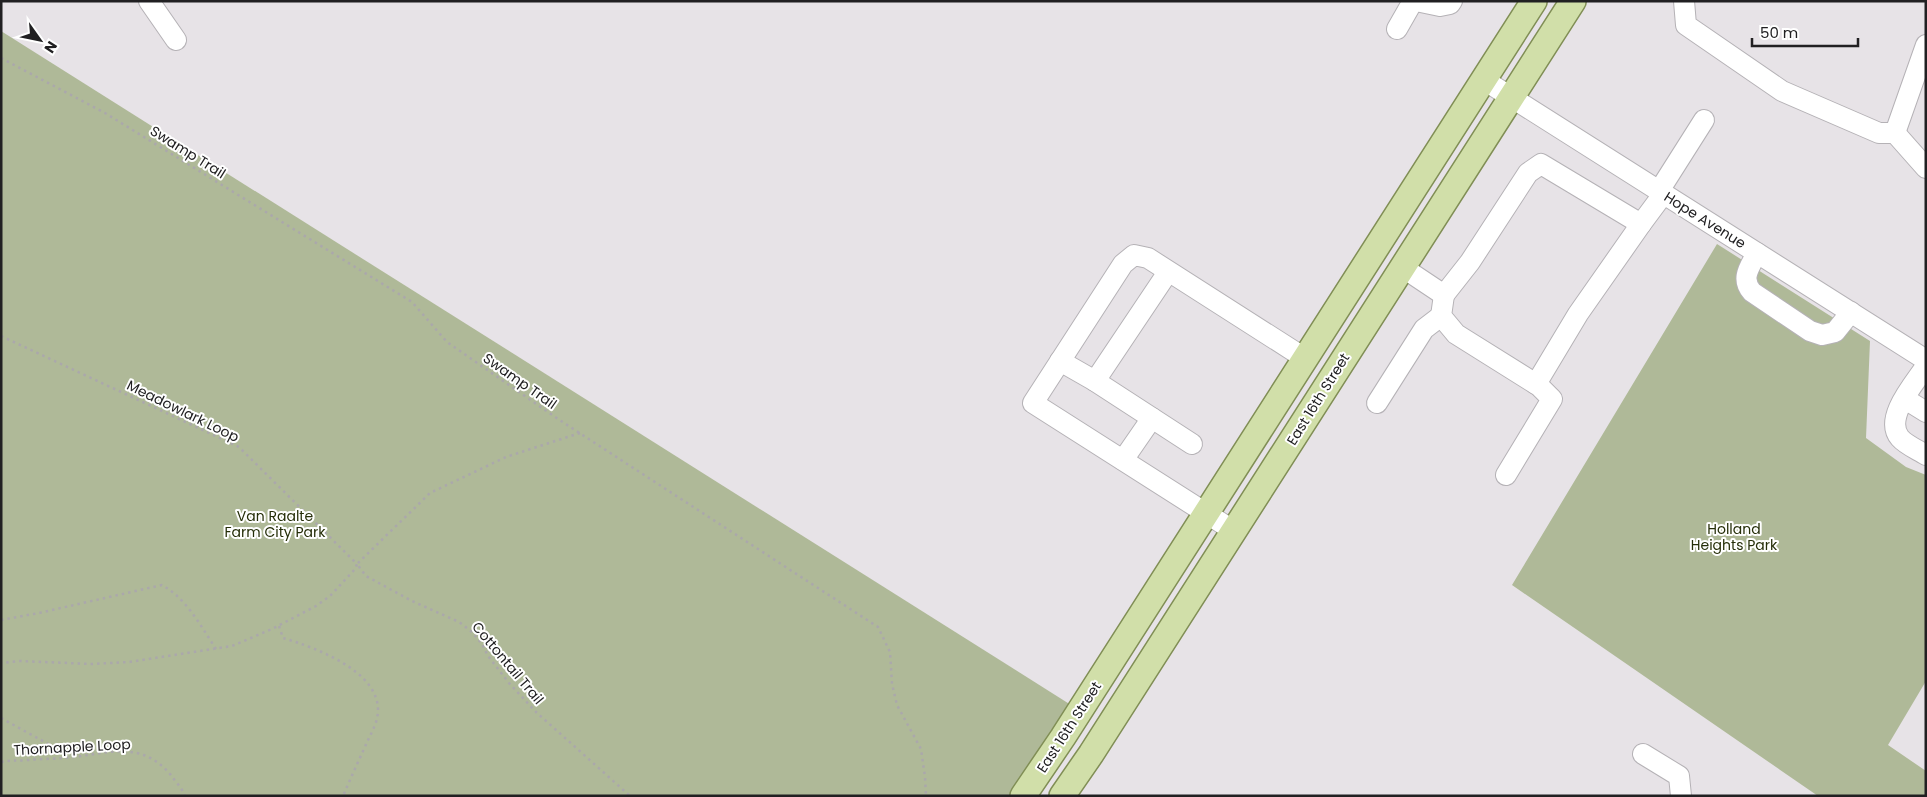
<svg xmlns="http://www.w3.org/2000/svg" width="1927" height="797" viewBox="0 0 1927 797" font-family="Poppins,sans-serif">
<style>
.green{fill:#afb998}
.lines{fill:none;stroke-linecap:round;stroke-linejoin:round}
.minor-casing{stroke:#b5b2b6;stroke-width:22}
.major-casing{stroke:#808e55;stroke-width:28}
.path{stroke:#aba8ab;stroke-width:2.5;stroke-dasharray:2.5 4;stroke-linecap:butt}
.minor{stroke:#fff;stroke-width:20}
.major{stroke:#d1dfa9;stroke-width:25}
.labels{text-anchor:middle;stroke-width:4;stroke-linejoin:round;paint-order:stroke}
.street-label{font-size:14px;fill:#212022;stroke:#fff}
.park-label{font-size:14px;fill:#252e08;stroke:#fff}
</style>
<rect width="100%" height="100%" fill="#e7e3e7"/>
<g class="green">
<path d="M1,31l1070,674 -59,91h-1011z"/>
<path d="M1717,244l153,97 -4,97 40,29 20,8v206l-38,64 38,26v25h-108l-306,-211z"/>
</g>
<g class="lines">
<g class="minor-casing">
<g id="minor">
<path d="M149,1l27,39"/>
<path d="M1416,1l24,5 10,-2 2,-3"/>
<path d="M1684,1l2,24 96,66 97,42h16l31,-88"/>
<path d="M1397,29l16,-28"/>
<path d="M1484,80l442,280"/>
<path d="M1895,133l31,35"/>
<path d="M1659,191l45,-71"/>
<path d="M1757,253c-7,14 -17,25 -5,39l58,39 12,4 13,-3 16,-20"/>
<path d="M1402,267l42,28 26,-33 58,-89 13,-9 100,60 23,-31"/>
<path d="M1168,272l-73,109 97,63"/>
<path d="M1444,295l-3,21 15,18 83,52 13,13 -46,76"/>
<path d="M1060,361l35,20"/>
<path d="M1926,366c-11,17 -43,52 -26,72 6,7 18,12 26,17"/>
<path d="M1536,384l42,-70 63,-90"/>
<path d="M1905,399l21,13"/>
<path d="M1377,403l47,-74 17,-13"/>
<path d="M1123,460l29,-42"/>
<path d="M1234,531l-201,-128 90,-139 11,-9 14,3 158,101"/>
<path d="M1643,754l36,22 2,20"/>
</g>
</g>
<g class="major-casing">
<g id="major">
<path d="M1023,796l40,-59 471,-736"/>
<path d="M1062,796l29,-42 482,-753"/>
</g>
</g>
<g class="path">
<path d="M1,58l104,55 307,189 35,40 111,77 320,208 12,25 2,32 5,21 24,44 4,28 1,19"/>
<path d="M1,336l238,111 118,117 -2,5 -25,27 -14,10 -44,23 -40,17 -103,16 -37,2 -73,-3 -18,2"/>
<path d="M580,433l-74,24 -76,36 -73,71 9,12 46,25 47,21 13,10 10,12 6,12 21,27 27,29 94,84"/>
<path d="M1,620l38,-7 123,-28c25,14 38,40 54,64"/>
<path d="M279,626l4,12c34,10 108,37 93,84 -2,6 -5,12 -8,18 -8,18 -17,37 -25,56"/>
<path d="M1,718l69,38"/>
<path d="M1,762c10,-2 17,-1 27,-2 11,-1 23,-1 34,-2 40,-2 76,-21 108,16 5,7 12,14 15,22"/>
</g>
<use href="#minor" class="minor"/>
<use href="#major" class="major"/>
</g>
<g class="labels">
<g class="street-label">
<text transform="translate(188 152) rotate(32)" y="5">Swamp Trail</text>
<text transform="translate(1705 220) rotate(32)" y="5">Hope Avenue</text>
<text transform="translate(520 381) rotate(35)" y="5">Swamp Trail</text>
<text transform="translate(1318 399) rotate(-58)" y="5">East 16th Street</text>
<text transform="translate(183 411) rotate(26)" y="5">Meadowlark Loop</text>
<text transform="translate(508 663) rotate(50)" y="5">Cottontail Trail</text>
<text transform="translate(1069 727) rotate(-57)" y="5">East 16th Street</text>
<text transform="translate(72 747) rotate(-3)" y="5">Thornapple Loop</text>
</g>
<g class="park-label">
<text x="275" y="521">Van Raalte<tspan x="275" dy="16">Farm City Park</tspan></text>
<text x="1734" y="534">Holland<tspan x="1734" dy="16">Heights Park</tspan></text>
</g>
</g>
<rect width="1927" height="797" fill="none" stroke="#212022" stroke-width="5"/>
<g transform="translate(40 40) rotate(123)" stroke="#ffffff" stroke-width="4" paint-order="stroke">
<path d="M0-4L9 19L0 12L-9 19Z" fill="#212022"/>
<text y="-8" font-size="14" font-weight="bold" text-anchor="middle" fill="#212022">N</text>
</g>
<path d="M1752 38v8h106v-8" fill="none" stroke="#212022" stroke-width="2.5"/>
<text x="1760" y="38" font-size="15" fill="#212022" stroke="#ffffff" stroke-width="4" paint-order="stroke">50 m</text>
</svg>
